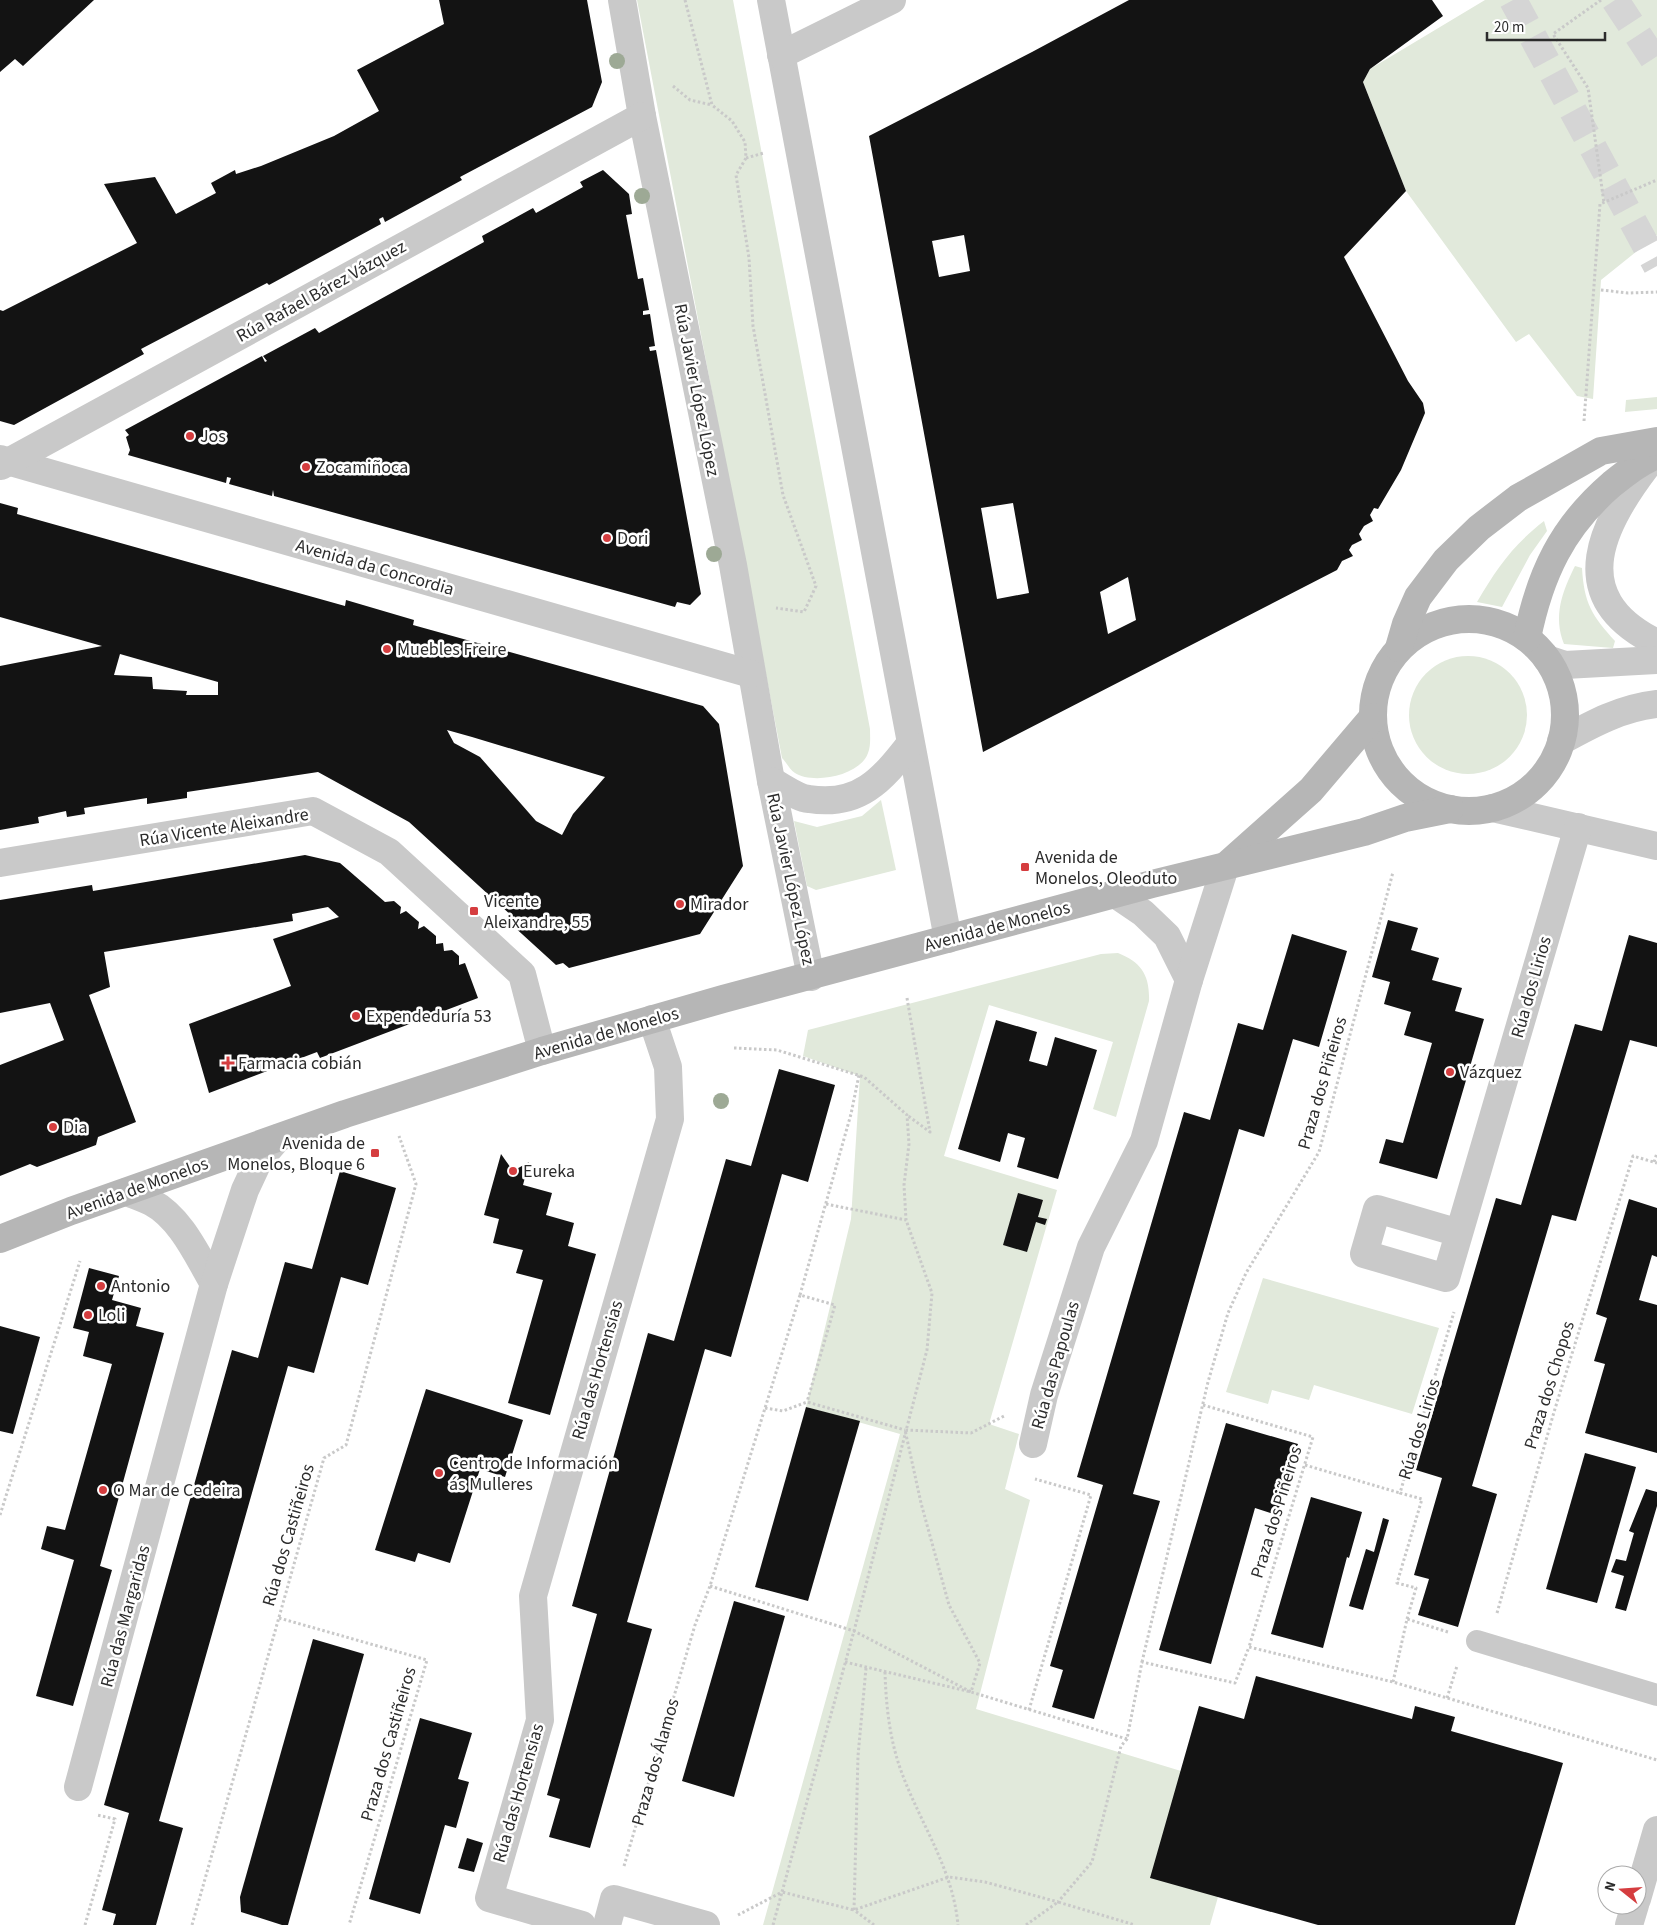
<svg xmlns="http://www.w3.org/2000/svg" width="1657" height="1925" viewBox="0 0 1657 1925" font-family="'Source Sans 3',sans-serif">
<style>
.green{fill:#e1e9db}
.building{fill:#131313;fill-rule:evenodd}
.lines{fill:none;stroke-linecap:round;stroke-linejoin:round}
.primary-tunnel{stroke:#d5d5d5;stroke-width:28;stroke-dasharray:28 14;stroke-linecap:butt}
.path{stroke:#c9c9c9;stroke-width:3;stroke-dasharray:2.5 2.5;stroke-linecap:butt}
.lane{stroke:#c9c9c9;stroke-width:22}
.street{stroke:#c9c9c9;stroke-width:28}
.secondary{stroke:#b6b6b6;stroke-width:28}
.tree{fill:#9da995}
.poi-dot{fill:#d53d3f;stroke:#fff;stroke-width:2}
.labels{text-anchor:middle;stroke-width:5;stroke-linejoin:round;paint-order:stroke}
.street-label{font-size:18px;fill:#2c2c2c;stroke:#fff}
.poi-label{font-size:18px;fill:#2c2c2c;stroke:#fff;text-anchor:start}
</style>
<rect width="100%" height="100%" fill="#fff"/>
<g class="green">
<path d="M637,0h96l137,729c0,7 1,17 -2,24 -7,22 -54,32 -73,20 -5,-3 -9,-11 -13,-15z"/>
<path d="M1485,0h172v235l-56,45 -8,119 -16,-3 -48,-62 -13,8 -110,-151 -43,-109 7,-13z"/>
<path d="M1657,397v12l-32,3 1,-12z"/>
<path d="M1544,521l3,10 -17,24 -28,52 -25,-5c20,-34 35,-56 67,-81z"/>
<path d="M1575,566l7,2c2,35 10,48 33,73l-2,7 -49,-4c-11,-28 -2,-52 11,-78z"/>
<circle cx="1468" cy="715" r="59"/>
<path d="M881,800l15,70 -80,20 -9,-4 -13,-65 23,6 45,-11z"/>
<path d="M1118,953c23,9 32,22 31,48l-33,116 -23,-8 20,-67 -124,-37 -45,151 113,34 -68,234 30,10 -14,55 25,11 -54,209 205,62 37,126 -8,28h-447l137,-491 -94,-27 45,-188 9,-143 -57,-20 5,-26 293,-76z"/>
<path d="M1263,1278l176,50 -27,86 -98,-29 -5,15 -37,-10 -4,14 -42,-12z"/>
</g>
<g class="building">
<path d="M0,0h94l-71,66 -8,-7 -15,13z"/>
<path d="M439,0h148l15,82 -10,25 -132,70 2,3 -77,42 -2,-5 -4,2 2,5 -112,61 -2,-2 -126,66 3,5 -130,71 -14,-4v-111l3,1 134,-68 -33,-59 51,-7 21,37 40,-21 -5,-10 24,-13 1,4 25,-8 73,-30 45,-25 -22,-41 87,-46z"/>
<path d="M1129,0h303l11,16 -73,53 -7,13 43,109 -62,66 64,124 15,22 2,10 -24,57 -23,39 -4,-1 -4,7 3,6 -9,5 -5,8 3,6 -10,5 -3,5 4,6 -11,5 -5,9 -354,182 -114,-616 163,-84zM964,235l6,36 -31,6 -7,-36zM1013,503l16,90 -32,6 -16,-91zM1128,577l8,43 -28,14 -8,-42z"/>
<path d="M603,170l26,24 3,20 -6,1 12,64 5,-1 6,32 -6,1v4l7,-1 5,32 -6,1 1,4 6,-1 45,244 -11,11 -13,-3 -2,5 -401,-111 -1,-6 -1,6 -43,-12 2,-6 -4,-1 -1,6 -98,-28 2,-5 -4,-13 3,-2 -4,-5 137,-74 3,6 2,-1 -4,-5 52,-28 4,5 165,-91 -2,-6 51,-28 3,5 47,-26 -3,-5z"/>
<path d="M0,503l18,5 -1,6 328,92 1,-6 68,20 -1,5 290,81 16,18 24,142 -43,68 -131,34 -6,-5 -7,2 -45,-41 3,-6 -105,-96 -91,-50 -131,20v6l-40,6v-6l-57,9 -6,1 1,6 -18,3 -1,-6 -28,6 1,6 -39,7v-164l102,-20 -102,-29zM120,654l98,28v13h-32l1,-4 -34,-2 -1,-12 -38,-2zM447,730l25,7 133,40 -32,37 -11,21 -26,-14 -56,-64 -26,-14z"/>
<path d="M305,855l35,8 45,39 9,-1 7,6 -1,7 6,-3 13,11 -1,7 6,-3 12,10v8l7,-1 1,8 8,-1 7,6v9l6,-2 13,35 -158,60 -3,-6 -108,41 -20,-69 102,-38 -18,-47 66,-22 -11,-10 -36,7 1,7 -189,31 6,35 -21,8 47,127 -38,15 -2,8 -59,22 -7,-3 -30,12v-111l64,-25 -14,-37 -50,10v-113l92,-15 1,6z"/>
<path d="M1388,920l30,8 -7,22 28,8 -7,22 30,8 -7,23 29,8 -47,160 -58,-16 7,-24 17,4 29,-100 -28,-8 7,-23 -27,-8 6,-22 -18,-5z"/>
<path d="M1292,934l55,17 -28,96 -26,-8 -29,98 -25,-8 -106,365 27,7 -66,218 -42,-12 11,-37 -13,-4 53,-181 -26,-8 107,-365 26,8 28,-97 25,7z"/>
<path d="M1629,935l28,8v104l-27,-7 -54,181 -24,-6 -80,271 25,8 -39,133 -40,-12 11,-36 -15,-4 28,-97 -26,-8 80,-272 25,7 54,-181 27,7z"/>
<path d="M996,1020l41,12 -8,29 18,5 8,-29 42,13 -39,129 -41,-12 8,-29 -17,-5 -8,29 -42,-13z"/>
<path d="M779,1069l56,16 -27,97 -26,-8 -51,183 -26,-8 -78,273 25,7 -62,219 -41,-11 11,-38 -13,-4 50,-181 -25,-8 76,-273 26,8 52,-182 25,7z"/>
<path d="M501,1154l12,17 16,-9 -6,23 29,8 -6,22 28,8 -6,23 28,8 -46,161 -42,-12 35,-123 -27,-7 7,-23 -30,-7 6,-24 -15,-4z"/>
<path d="M340,1171l56,17 -28,97 -27,-8 -27,96 -26,-7 -129,455 24,7 -27,97h-43l3,-11 -14,-4 27,-97 -25,-8 128,-455 26,8 27,-96 27,7z"/>
<path d="M1018,1193l25,7 -5,17 9,2 -2,6 -9,-3 -9,30 -24,-7z"/>
<path d="M1629,1199l28,9v49l-5,-2 -13,45 18,5v148l-72,-20 20,-69 -11,-3 13,-43 -11,-4z"/>
<path d="M89,1268l30,8 -7,24 29,8 -5,18 28,7 -64,233 12,4 -39,136 -37,-10 38,-136 -33,-11 6,-23 18,4 47,-166 -29,-8 6,-24 -16,-4z"/>
<path d="M0,1326l40,11 -27,97 -13,-3z"/>
<path d="M426,1389l97,31 -18,57 -25,-8 -30,94 -32,-10 -3,9 -40,-12z"/>
<path d="M806,1407l54,14 -52,180 -53,-14z"/>
<path d="M1226,1423l72,21 -21,71 -22,-7 -44,156 -52,-14z"/>
<path d="M1585,1453l51,14 -39,136 -51,-14z"/>
<path d="M1646,1489l11,3v14l-31,105 -11,-3 9,-32 -13,-4 5,-13 10,2 8,-28 -5,-2z"/>
<path d="M1311,1497l51,15 -13,46 -2,-1 -24,91 -52,-14z"/>
<path d="M1383,1518l6,2 -26,90 -14,-4 17,-57 8,3z"/>
<path d="M734,1601l51,15 -51,181 -52,-16z"/>
<path d="M313,1639l51,15 -76,271h-6l-41,-13 -1,-15z"/>
<path d="M1256,1676l156,43 3,-13 40,11 -4,14 112,32 -48,162h-197l-168,-47 49,-172 45,13z"/>
<path d="M420,1718l52,15 -14,46 11,3 -13,46 -11,-3 -25,89 -51,-15z"/>
<path d="M467,1838l16,5 -9,29 -16,-4z"/>
</g>
<g class="lines">
<g class="primary-tunnel">
<path d="M1513,0l144,266"/>
<path d="M1615,0l42,64"/>
</g>
<g class="path">
<path d="M685,0l27,105 20,16 13,21 1,16 -10,17 13,83 4,68 30,169 33,91 -12,26 -28,-4"/>
<path d="M1601,0l-48,34 35,54 16,115"/>
<path d="M673,86l17,14 22,5"/>
<path d="M746,158l18,-5"/>
<path d="M1601,290l27,3 29,-1"/>
<path d="M1584,421l16,-217 57,-24"/>
<path d="M907,998l23,134 -23,-17"/>
<path d="M734,1048l43,2 87,27 43,38 2,29 -5,41 2,35 26,73 -5,57 -73,281 -72,261 -44,23"/>
<path d="M1654,1162l3,-9"/>
<path d="M826,1204l80,16"/>
<path d="M800,1295l51,-181 8,-39"/>
<path d="M1203,1405l110,32 -64,210"/>
<path d="M765,1408l18,3 24,-9 98,28"/>
<path d="M1305,1465l95,28"/>
<path d="M0,1515l80,-254"/>
<path d="M710,1586l144,45 117,61 9,-29 -31,-58 -28,-102 -16,-73 66,3 33,-17"/>
<path d="M1497,1613l57,-201 79,-256 24,7"/>
<path d="M279,1618l148,42 -78,265"/>
<path d="M1407,1619l9,-31 -19,-5 25,-84 -22,-6 54,-181"/>
<path d="M845,1662l126,30 156,47 15,-77 93,21 14,-36 144,35 264,78"/>
<path d="M1142,1662l66,-280 20,-69 18,-40 73,-121 74,-280"/>
<path d="M866,1668l-8,88 -4,154 20,15"/>
<path d="M885,1672c1,35 5,71 18,104 19,50 50,94 55,149"/>
<path d="M1393,1682l14,-63 41,13"/>
<path d="M1447,1698l10,-32"/>
<path d="M1029,1710l62,-215 -56,-16"/>
<path d="M624,1866l71,-241 15,-39 90,-291 35,10 -28,97"/>
<path d="M85,1925l30,-106 -18,-4"/>
<path d="M192,1925l132,-467 22,-13 70,-261 -17,-48"/>
<path d="M773,1925l9,-33 72,18 95,-33 36,5 73,20 34,-40 29,-116 6,-7"/>
<path d="M1026,1925l32,-23 77,23"/>
</g>
<path class="lane" d="M1477,1641l180,54"/>
<g class="street">
<path d="M622,0l20,116 91,449 38,216 40,196"/>
<path d="M771,0l177,939"/>
<path d="M781,55l111,-55"/>
<path d="M1653,458c-50,63 -92,138 4,185"/>
<path d="M0,459l751,215"/>
<path d="M1,466l641,-350"/>
<path d="M1547,659l18,6 92,-5"/>
<path d="M1561,741c31,-17 60,-33 96,-37"/>
<path d="M771,781c11,5 26,17 38,18 50,8 73,-19 101,-55"/>
<path d="M1493,808l164,38"/>
<path d="M0,863l313,-52 76,41 133,122 20,77"/>
<path d="M1115,894l28,19 24,23 22,44"/>
<path d="M126,1192c8,3 17,6 25,10 30,16 46,53 63,82"/>
<path d="M1459,1233l-82,-24 -13,45 82,24 132,-451"/>
<path d="M1033,1444l11,-49 47,-148 53,-106 45,-161 36,-113"/>
<path d="M78,1787l136,-503 31,-94 14,-30 19,-22"/>
<path d="M1637,1899l20,-69"/>
<path d="M582,1925l-93,-27 51,-178 -7,-124 137,-477 -2,-52 -16,-48"/>
<path d="M607,1925l7,-26 92,26"/>
<path d="M1629,1925l6,-20"/>
</g>
<g class="secondary">
<circle cx="1469" cy="715" r="96"/>
<path d="M1527,638c13,-64 35,-111 85,-154 14,-11 29,-23 45,-29"/>
<path d="M1399,648l7,-24 12,-27 28,-37 33,-32 39,-30 83,-47 56,-10"/>
<path d="M1228,864l83,-74 62,-73"/>
<path d="M0,1239l71,-28 274,-97 197,-63 181,-52 429,-115 212,-52 41,-14 45,-9"/>
</g>
</g>
<g class="tree">
<circle cx="617" cy="61" r="8"/>
<circle cx="642" cy="196" r="8"/>
<circle cx="714" cy="554" r="8"/>
<circle cx="721" cy="1101" r="8"/>
</g>
<g class="poi-dot">
<circle cx="190" cy="436" r="5"/>
<circle cx="306" cy="467" r="5"/>
<circle cx="607" cy="538" r="5"/>
<circle cx="387" cy="649" r="5"/>
<rect x="1020" y="862" width="10" height="10" rx="2.5"/>
<circle cx="680" cy="904" r="5"/>
<rect x="469" y="906" width="10" height="10" rx="2.5"/>
<circle cx="356" cy="1016" r="5"/>
<path d="M225.5 1055.5h5v5h5v5h-5v5h-5v-5h-5v-5h5z"/>
<circle cx="1450" cy="1072" r="5"/>
<circle cx="53" cy="1127" r="5"/>
<rect x="370" y="1148" width="10" height="10" rx="2.5"/>
<circle cx="513" cy="1171" r="5"/>
<circle cx="101" cy="1286" r="5"/>
<circle cx="88" cy="1315" r="5"/>
<circle cx="439" cy="1473" r="5"/>
<circle cx="103" cy="1490" r="5"/>
</g>
<g class="labels">
<g class="street-label">
<text transform="translate(321 291) rotate(-29)" y="6">Rúa Rafael Bárez Vázquez</text>
<text transform="translate(697 390) rotate(79)" y="6">Rúa Javier López López</text>
<text transform="translate(375 567) rotate(16)" y="6">Avenida da Concordia</text>
<text transform="translate(224 827) rotate(-9)" y="6">Rúa Vicente Aleixandre</text>
<text transform="translate(791 879) rotate(78)" y="6">Rúa Javier López López</text>
<text transform="translate(997 926) rotate(-15)" y="6">Avenida de Monelos</text>
<text transform="translate(1531 987) rotate(-74)" y="6">Rúa dos Lirios</text>
<text transform="translate(606 1033) rotate(-16)" y="6">Avenida de Monelos</text>
<text transform="translate(1322 1083) rotate(-74)" y="6">Praza dos Piñeiros</text>
<text transform="translate(137 1188) rotate(-20)" y="6">Avenida de Monelos</text>
<text transform="translate(1055 1365) rotate(-74)" y="6">Rúa das Papoulas</text>
<text transform="translate(597 1370) rotate(-74)" y="6">Rúa das Hortensias</text>
<text transform="translate(1549 1385) rotate(-73)" y="6">Praza dos Chopos</text>
<text transform="translate(1419 1429) rotate(-73)" y="6">Rúa dos Lirios</text>
<text transform="translate(1276 1512) rotate(-73)" y="6">Praza dos Piñeiros</text>
<text transform="translate(288 1535) rotate(-74)" y="6">Rúa dos Castiñeiros</text>
<text transform="translate(125 1616) rotate(-75)" y="6">Rúa das Margaridas</text>
<text transform="translate(388 1744) rotate(-74)" y="6">Praza dos Castiñeiros</text>
<text transform="translate(655 1762) rotate(-74)" y="6">Praza dos Álamos</text>
<text transform="translate(518 1793) rotate(-74)" y="6">Rúa das Hortensias</text>
</g>
<g class="poi-label">
<text x="200" y="442">Jos</text>
<text x="316" y="473">Zocamiñoca</text>
<text x="617" y="544">Dori</text>
<text x="397" y="655">Muebles Freire</text>
<text x="1035" y="863">Avenida de<tspan x="1035" dy="21">Monelos, Oleoduto</tspan></text>
<text x="484" y="907">Vicente<tspan x="484" dy="21">Aleixandre, 55</tspan></text>
<text x="690" y="910">Mirador</text>
<text x="366" y="1022">Expendeduría 53</text>
<text x="238" y="1069">Farmacia cobián</text>
<text x="1460" y="1078">Vázquez</text>
<text x="63" y="1133">Dia</text>
<text x="365" y="1149" text-anchor="end">Avenida de<tspan x="365" dy="21">Monelos, Bloque 6</tspan></text>
<text x="523" y="1177">Eureka</text>
<text x="111" y="1292">Antonio</text>
<text x="98" y="1321">Loli</text>
<text x="449" y="1469">Centro de Información<tspan x="449" dy="21">ás Mulleres</tspan></text>
<text x="113" y="1496">O Mar de Cedeira</text>
</g>
</g>
<g transform="translate(1622 1890) rotate(287)"><circle r="24" fill="#ffffff" stroke="#ababab"/>
<path d="M0-4L9 19L0 12L-9 19Z" fill="#d53d3f"/>
<text y="-8" font-size="14" font-weight="bold" text-anchor="middle" fill="#2c2c2c">N</text>
</g>
<path d="M1487 32v8h118v-8" fill="none" stroke="#2c2c2c" stroke-width="2.5"/>
<text x="1494" y="32" font-size="15" fill="#2c2c2c" stroke="#ffffff" stroke-width="4" paint-order="stroke">20 m</text>
</svg>
